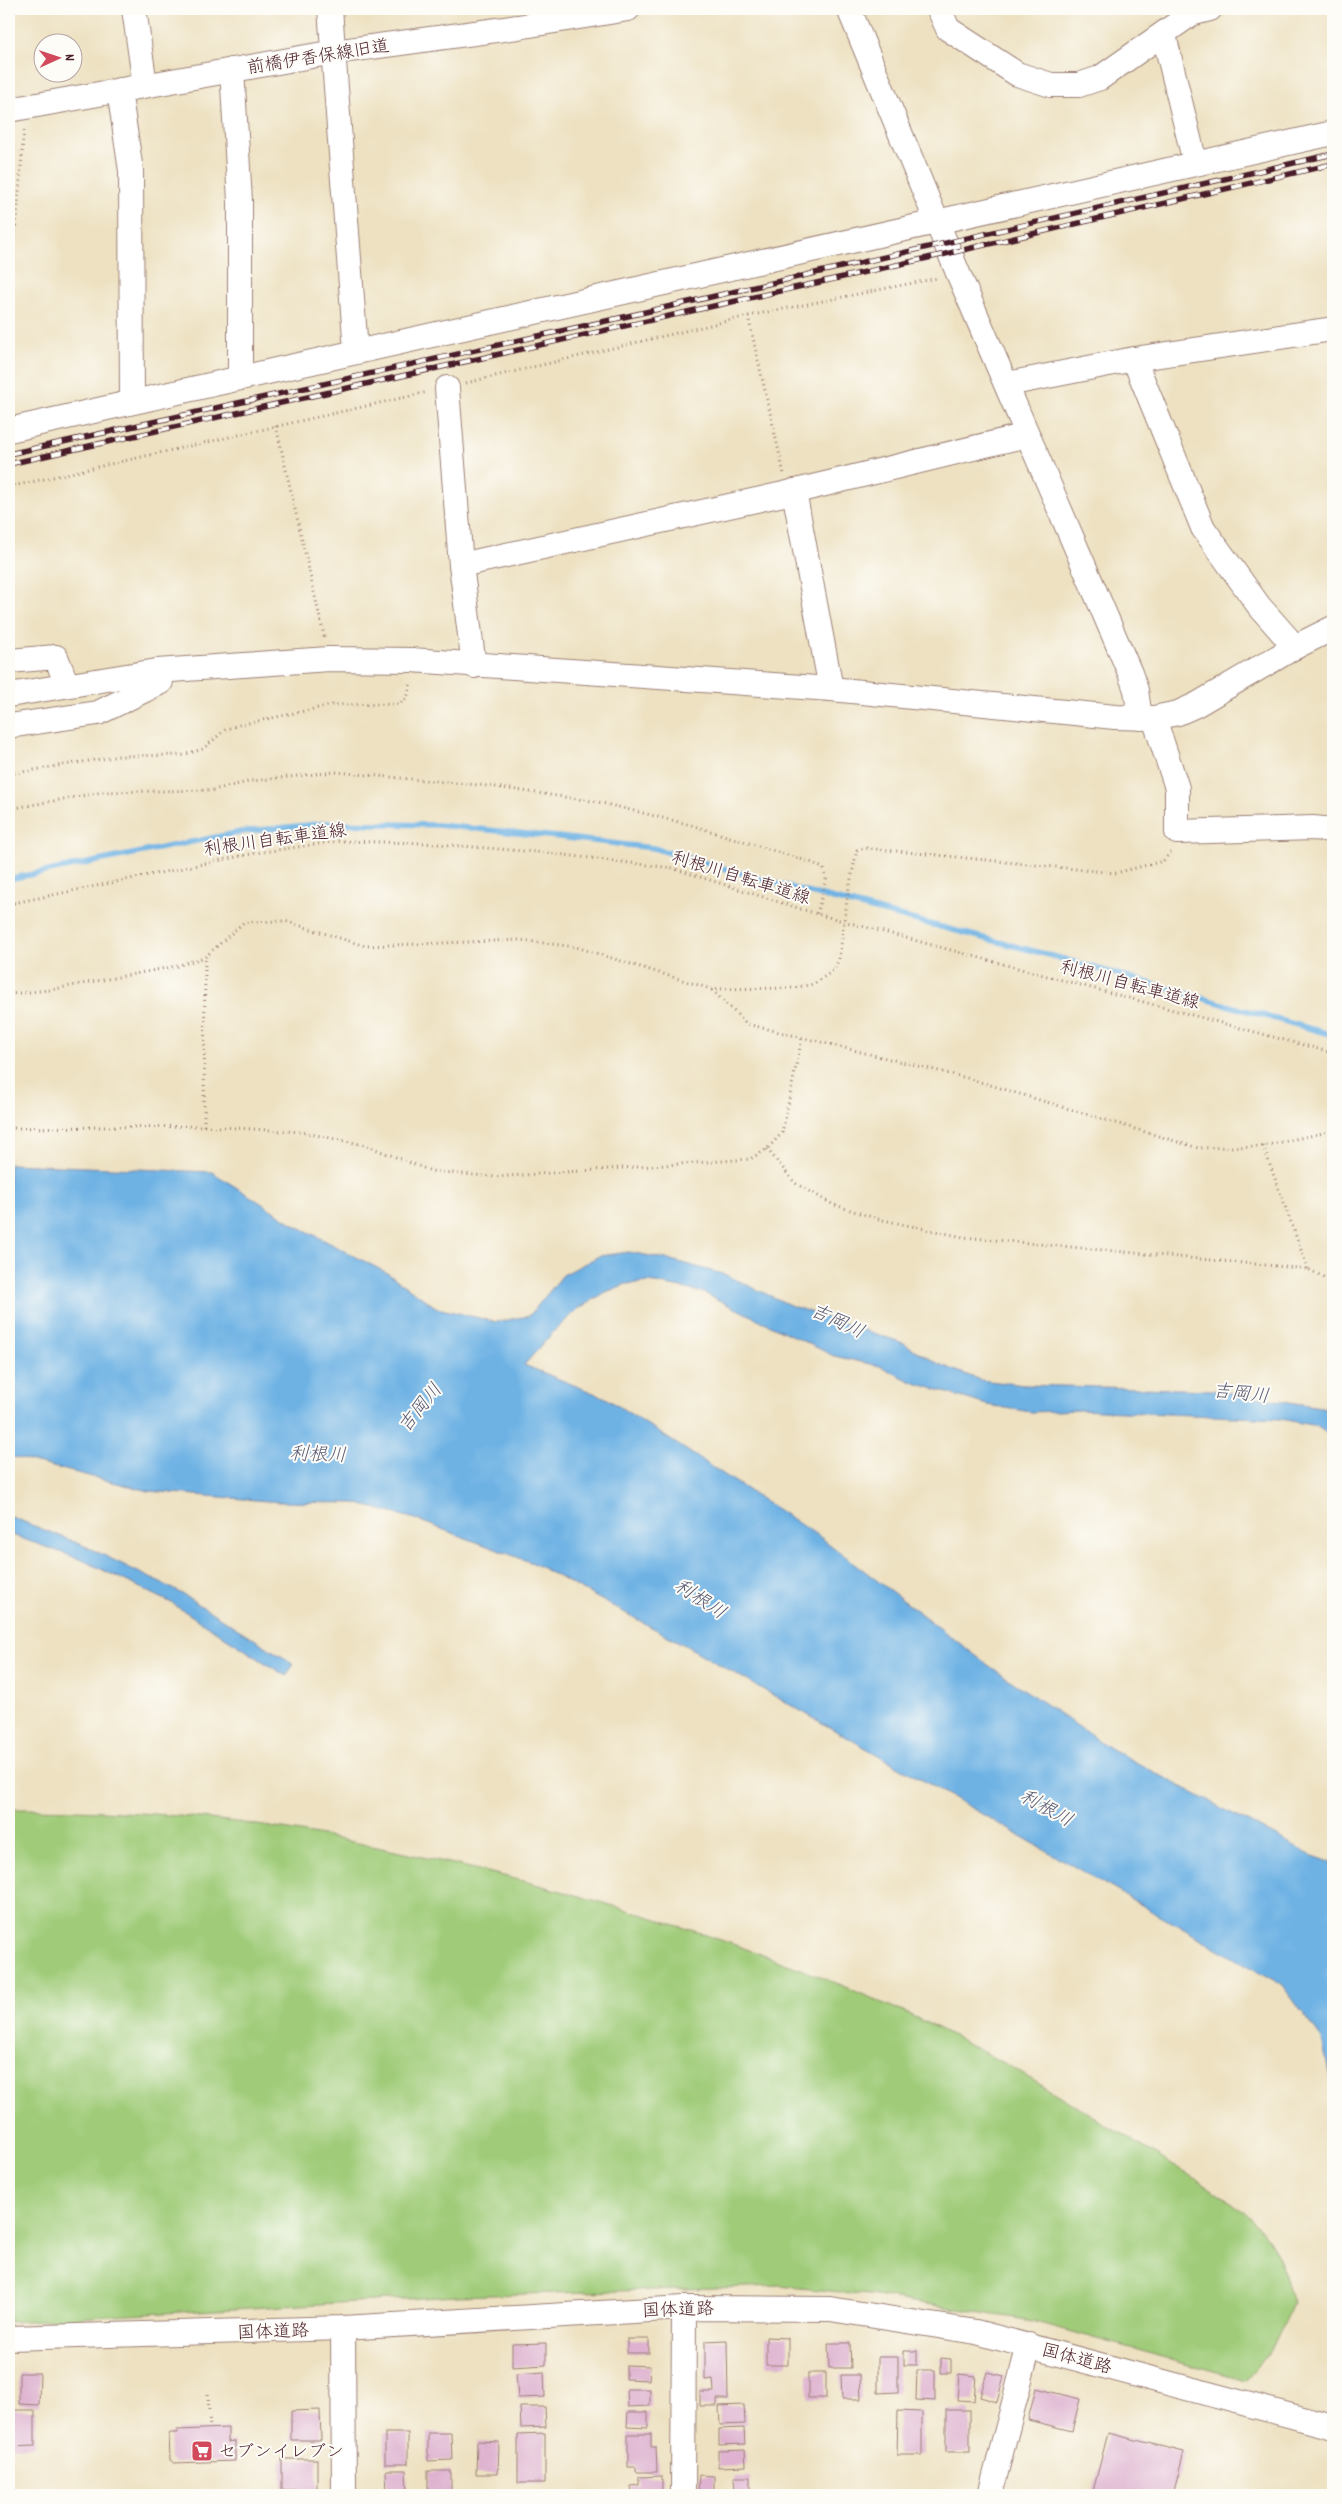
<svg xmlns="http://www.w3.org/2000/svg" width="1342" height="2504" viewBox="0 0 1342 2504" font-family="Dekko,'Klee One',sans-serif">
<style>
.green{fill:#a0cc79;stroke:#757652}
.water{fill:#6eb2e4;stroke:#5c6888}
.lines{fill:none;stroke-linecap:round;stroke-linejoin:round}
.stream{stroke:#6eb2e4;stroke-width:5.5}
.building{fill:#deb2d0}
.minor-casing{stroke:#9c8076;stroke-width:26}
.path{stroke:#9c8076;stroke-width:3;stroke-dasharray:1 4;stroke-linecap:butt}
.minor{stroke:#fff;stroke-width:24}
.rail-casing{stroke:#4a1f2b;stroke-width:5.5}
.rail{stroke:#fdfcf7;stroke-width:4;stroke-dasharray:11;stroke-linecap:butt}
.labels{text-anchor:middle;stroke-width:4;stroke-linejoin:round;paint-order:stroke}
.street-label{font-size:18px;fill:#4a1f2b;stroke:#fdfcf7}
.poi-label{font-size:18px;fill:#4a1f2b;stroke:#fdfcf7;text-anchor:start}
.water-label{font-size:19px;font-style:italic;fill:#585a75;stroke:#fdfcf7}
</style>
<rect width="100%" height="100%" fill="#fdfcf7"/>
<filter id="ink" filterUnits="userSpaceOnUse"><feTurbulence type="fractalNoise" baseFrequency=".02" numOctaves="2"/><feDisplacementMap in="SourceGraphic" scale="10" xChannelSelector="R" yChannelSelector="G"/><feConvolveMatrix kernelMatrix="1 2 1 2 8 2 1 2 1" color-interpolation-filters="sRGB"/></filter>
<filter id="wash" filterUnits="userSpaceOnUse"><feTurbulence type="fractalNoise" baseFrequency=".0096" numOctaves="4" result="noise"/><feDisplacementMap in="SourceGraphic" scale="20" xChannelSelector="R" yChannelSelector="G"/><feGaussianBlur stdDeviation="1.12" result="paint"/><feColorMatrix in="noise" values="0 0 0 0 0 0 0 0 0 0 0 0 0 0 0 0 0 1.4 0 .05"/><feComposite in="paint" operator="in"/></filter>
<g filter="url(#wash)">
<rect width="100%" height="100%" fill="#ede1c1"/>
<path class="green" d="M9,1809c66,0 134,3 200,10 69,7 137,21 204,36 171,37 338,88 497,160 67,31 132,70 194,108 24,15 49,30 73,45 32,19 68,38 90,70 14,20 19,43 26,66l-23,48 -24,28 -213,-59 -163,-26 -90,-9 -323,10 -448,26z"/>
<g class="water">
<path d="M9,1164l203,8 85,54 90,47 50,35 59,14 33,-6 34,-41 36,-19 30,-4 42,8 55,15 66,31 111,37 36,21 41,16 44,5 189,5 120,19v28l-17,-11 -35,-7 -202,-9 -48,2 -44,-7 -75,-23 -32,-16 -46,-10 -132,-64 -52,-10 -24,2 -20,8 -28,17 -24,22 -30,34 82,33 214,139 168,128 123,84 199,106 23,8v229l-11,-53 -38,-53 -592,-337 -159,-86 -121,-45 -58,-15 -75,-1 -130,-11 -140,-35z"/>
<path d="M9,1516l78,31 92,45 115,72 -8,12 -116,-74 -90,-43 -71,-25z"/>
</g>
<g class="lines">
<path class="stream" d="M9,879l232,-47 86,-9 111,2 120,12 95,11 146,42 250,65 284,80"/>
</g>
<g id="blocks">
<g class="building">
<path d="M766,2337l22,1v27h-22z"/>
<rect x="627" y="2339" width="22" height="14"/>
<path d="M727,2340l1,59h-11v7h-17v-14h14l-1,-13 -8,1v-39z"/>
<path d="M546,2343v22l-34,2v-23z"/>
<path d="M828,2343h22l1,25h-22z"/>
<rect x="904" y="2351" width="13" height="14"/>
<path d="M878,2357h20v35l-20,1z"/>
<path d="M941,2358l10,1v14h-10z"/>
<path d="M626,2365l24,1 -1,14 -23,-1z"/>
<path d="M917,2370h18v31l-19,-1z"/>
<path d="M544,2372l1,25 -27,1 -2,-24z"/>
<path d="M987,2372l17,4 -7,26 -17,-5z"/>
<path d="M19,2373h21l-1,32 -20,-1z"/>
<rect x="808" y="2373" width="18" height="25"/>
<path d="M959,2374l17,2 -2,25 -17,-1z"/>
<path d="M841,2375h19l1,24h-19z"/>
<path d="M1036,2388l44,11 -8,32 -44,-11z"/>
<path d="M627,2389h23v17l-22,1z"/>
<path d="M744,2405l1,19 -25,1 -1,-19z"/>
<path d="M520,2407h25l1,20 -25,1z"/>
<path d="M9,2410h26v36l-26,1z"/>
<path d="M320,2410l1,30h-30v-29z"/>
<rect x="946" y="2410" width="24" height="42"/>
<path d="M898,2411l24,1v43h-25z"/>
<path d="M628,2412h20v16l-21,-1z"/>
<path d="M228,2428v14l7,-1v20l-61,2 -4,-3 -1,-27h8v-3z"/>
<path d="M744,2428l1,16 -26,1v-16z"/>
<rect x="385" y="2433" width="23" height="31"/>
<path d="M428,2433h23l1,27 -24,1z"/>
<path d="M545,2433v50h-27v-49z"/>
<path d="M1108,2433l76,19 -11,43h-81z"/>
<path d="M628,2434h23v13h5l1,25h-21v-5h-8z"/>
<path d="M477,2441l22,1 -1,32h-22z"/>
<path d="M745,2450l1,16 -28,1v-16z"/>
<rect x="282" y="2459" width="35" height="31"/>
<path d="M386,2470h20l1,25h-20z"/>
<rect x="428" y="2471" width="23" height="24"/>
<path d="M699,2475l15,1v19h-16z"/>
<path d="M662,2476v18l-30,1 -1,-9 8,-1v-8z"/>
<path d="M734,2477h16v18h-15z"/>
</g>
</g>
</g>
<g filter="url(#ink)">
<use href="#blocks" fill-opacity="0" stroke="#9c8076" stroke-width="1"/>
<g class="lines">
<g class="minor-casing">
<g id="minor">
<path d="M134,9l11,76"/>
<path d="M330,9l26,342"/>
<path d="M849,9l109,264 172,400 6,17 4,28"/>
<path d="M939,9l9,20 69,45 34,11h28l21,-7 91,-64 19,-5"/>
<path d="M1164,35l31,128"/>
<path d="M232,70l8,131v177"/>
<path d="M119,90l12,81 1,231"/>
<path d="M9,110l325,-58 184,-25 110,-18"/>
<path d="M1134,359l69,169 56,78 36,41"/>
<path d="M1007,384l127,-25 199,-30"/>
<path d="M447,388l14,177 13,101"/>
<path d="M9,430l1324,-297"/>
<path d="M794,491l37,198"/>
<path d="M461,565l327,-72 239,-58"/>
<path d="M9,661l47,-4 11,28"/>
<path d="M9,695l148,-24 172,-12 82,1 420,29 284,28 39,1 24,-5 18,-8 99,-58 38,-19"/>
<path d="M1154,718l23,70v44l136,-4 20,2"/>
<path d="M9,726l89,-13 63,-31 -4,-11"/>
<path d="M343,2328l1,167"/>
<path d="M9,2338l334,-10 341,-20 146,1 146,23 357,95"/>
<path d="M683,2495l1,-187"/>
<path d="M990,2495l39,-150"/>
</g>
</g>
<g class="path">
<path d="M9,271l8,-54 7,-89"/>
<path d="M748,316l36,158"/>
<path d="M466,383l282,-67 190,-38"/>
<path d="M276,426l49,214"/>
<path d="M9,487l419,-95"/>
<path d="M9,774l110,-18 64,-1 20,-6 23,-20 13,-4 93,-20 67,-1 8,-6 4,-16"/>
<path d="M9,809l94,-17 110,-2 39,-9 83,-9 154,14 109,16 93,23 122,38 11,6 2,10 -9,35"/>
<path d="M9,904l247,-51 82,-12 86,2 124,10 124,15 145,46 516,139"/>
<path d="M712,990l35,34 220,54 231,70 65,-2 70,-15"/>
<path d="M9,994l40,-4 128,-24 28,-9 39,-35 41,-1 80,25 155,-6 56,7 135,42 82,-1 21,-4 20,-14 5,-11 9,-66 9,-43 9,-2 250,25 47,-12 8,-9"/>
<path d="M204,1126l1,-169"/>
<path d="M9,1128l195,-2 97,6 64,13 66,26 64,6 255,-18 17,-10 15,-16 20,-95"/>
<path d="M1263,1146l45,123"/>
<path d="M767,1149l28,34 37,21 46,15 85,18 345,32 25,13"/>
<path d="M208,2394l2,35"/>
</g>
<use href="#minor" class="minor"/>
<g class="rail-casing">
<g id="rail">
<path d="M9,454l606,-135 718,-165"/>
<path d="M9,464l941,-211 383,-89"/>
</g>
</g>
<use href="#rail" class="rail"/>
</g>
</g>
<defs>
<g id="supermarket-square" transform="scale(1.125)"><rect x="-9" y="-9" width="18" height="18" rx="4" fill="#d1495b" stroke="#fdfcf7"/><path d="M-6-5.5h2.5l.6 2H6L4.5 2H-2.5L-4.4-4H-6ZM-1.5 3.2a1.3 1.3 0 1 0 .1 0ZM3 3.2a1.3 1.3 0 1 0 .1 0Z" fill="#fff"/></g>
</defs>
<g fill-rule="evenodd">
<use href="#supermarket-square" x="202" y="2451"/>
</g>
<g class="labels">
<g class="street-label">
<text transform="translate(318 56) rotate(-9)" y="6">前橋伊香保線旧道</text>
<text transform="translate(275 839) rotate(-8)" y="6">利根川自転車道線</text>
<text transform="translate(741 877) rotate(17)" y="6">利根川自転車道線</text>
<text transform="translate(1130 984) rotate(15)" y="6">利根川自転車道線</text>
<text transform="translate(678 2309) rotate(-2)" y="6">国体道路</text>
<text transform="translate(273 2331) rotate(-2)" y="6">国体道路</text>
<text transform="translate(1077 2358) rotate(15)" y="6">国体道路</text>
</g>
<g class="poi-label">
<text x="218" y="2457">セブンイレブン</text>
</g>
<g class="water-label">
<text transform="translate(838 1320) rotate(25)" y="7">吉岡川</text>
<text transform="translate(1241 1392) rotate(6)" y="7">吉岡川</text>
<text transform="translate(419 1407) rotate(-51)" y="7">吉岡川</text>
<text transform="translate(318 1453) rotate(2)" y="7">利根川</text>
<text transform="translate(701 1598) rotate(33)" y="7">利根川</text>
<text transform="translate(1047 1807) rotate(29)" y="7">利根川</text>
</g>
</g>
<rect width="1342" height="2504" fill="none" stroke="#fdfcf7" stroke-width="30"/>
<g transform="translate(58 58) rotate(87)"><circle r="24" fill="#fdfcf7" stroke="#b5a4a5"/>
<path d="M0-4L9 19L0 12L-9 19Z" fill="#d1495b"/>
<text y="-8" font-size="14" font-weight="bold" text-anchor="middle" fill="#4a1f2b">N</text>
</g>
</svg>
